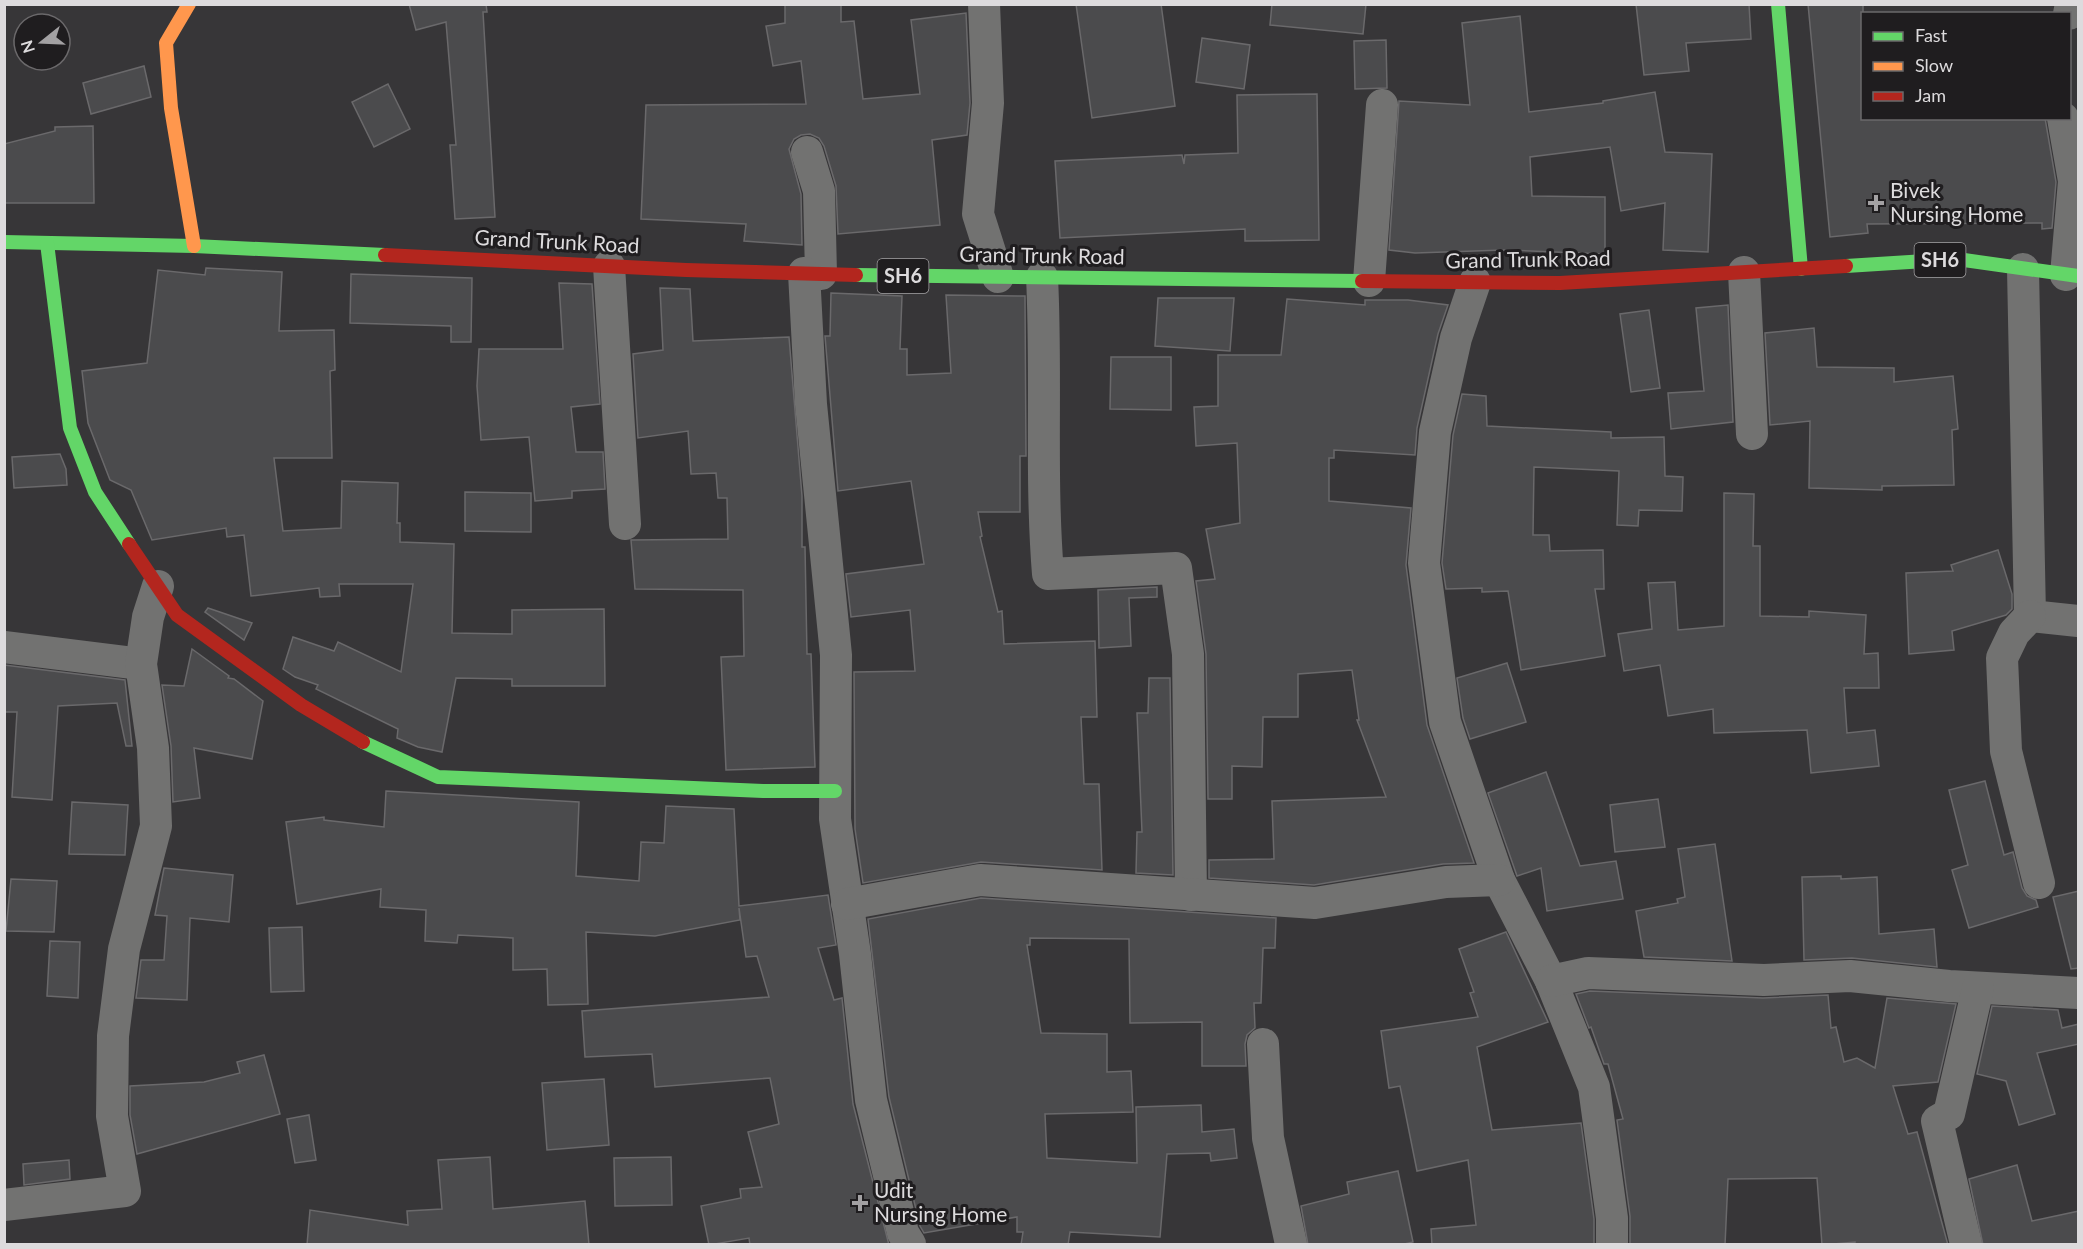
<svg xmlns="http://www.w3.org/2000/svg" width="2083" height="1249" viewBox="0 0 2083 1249" font-family="Lato,sans-serif">
<style>
.building{fill:#4b4b4d;stroke:#6a696b;stroke-width:1.5}
.lines{fill:none;stroke-linecap:round;stroke-linejoin:round}
.street{stroke:#727271;stroke-width:32}
.fast{stroke:#63d668;stroke-width:14}
.slow{stroke:#ff974d;stroke-width:14}
.jam{stroke:#b3261e;stroke-width:14}
.poi-dot{fill:#a3a1a3;stroke:#1f1d1f;stroke-width:2}
.labels{text-anchor:middle;stroke-width:6;stroke-linejoin:round;paint-order:stroke}
.shield{fill:#1f1d1f;stroke:#a4a2a4;stroke-width:1.5}
.shield-label{font-size:20px;font-weight:bold;fill:#dddbdd}
.poi-label{font-size:21px;fill:#dddbdd;stroke:#1f1d1f;text-anchor:start}
.street-label{font-size:21px;fill:#dddbdd;stroke:#1f1d1f}
</style>
<rect width="100%" height="100%" fill="#373638"/>
<g class="building">
<path d="M409,4h77l1,8h-4l12,205 -40,2 -5,-74h6l-10,-123 -30,8z"/>
<path d="M785,4h56v18l13,-1 9,78 57,-5 -9,-74 55,-7 4,90 -3,32 -35,5 8,85 -102,9 -2,-48 -12,-40 -5,-8 -9,-4 -9,1 -7,4 -5,10 12,45 1,51 -58,-4 2,-17 -105,-5 5,-114 160,-1 -5,-43 -28,5 -7,-40 19,-3z"/>
<path d="M1076,4h85l14,102 -83,12z"/>
<path d="M1272,4h94l-3,30 -93,-9z"/>
<path d="M1636,4h113l2,35 -65,4 3,28 -45,4z"/>
<path d="M1808,4h55v114h182l11,64 -4,46 -10,1v-6l-175,1 1,9 -38,4z"/>
<path d="M1520,16l9,96 74,-9v-2l52,-9 10,60 47,2 -4,98 -45,-2 2,-47 -44,8 -11,-64 -80,10 2,39 73,1v57l-101,-4 -89,3 -26,-3 10,-149 71,4 -8,-82z"/>
<path d="M1202,38l48,7 -6,44 -48,-7z"/>
<path d="M1386,40l1,48 -32,1 -1,-48z"/>
<path d="M144,66l7,31 -60,17 -8,-31z"/>
<path d="M388,84l22,45 -36,18 -22,-45z"/>
<path d="M1317,94l2,146 -74,1v-12l-185,9 -5,-77 127,-6 2,9 1,-9 53,-2 -1,-58z"/>
<path d="M93,126l1,77h-90v-59l51,-13v-4z"/>
<path d="M206,268l76,4 -3,59 55,-1 1,40 -5,1 2,87h-58l9,73 58,-3 1,-47 56,2 -1,40h3v19l54,2 -2,89 60,1v-24l92,-1 1,77h-93v-7l-56,-1 -14,74 -24,-5 -21,-9 1,-9 -82,-40 2,-4 -23,-8 -12,-8 10,-32 41,14 4,-9 63,30 12,-88h-74l1,12 -20,1 -1,-9 -68,8 -7,-61 -17,2 -1,-9 -74,12 -21,-50 -21,-10 -22,-57 -6,-52 65,-8 11,-93 47,5z"/>
<path d="M351,274l121,4 -1,64h-20v-16l-101,-3z"/>
<path d="M559,283l33,1 8,120 -29,3 5,45h27l2,37 -33,2v7l-37,3 -6,-64 -48,3 -4,-54 2,-37h84z"/>
<path d="M660,288l30,1 3,52 96,-4 13,159v51h3l2,107h4l4,113 -89,3 -5,-113 23,-1 -1,-66 -108,-1 -4,-49 97,-1 -1,-41h-9l-2,-25 -25,1 -3,-43 -50,7 -5,-84 30,-4z"/>
<path d="M831,293l71,3 -2,53h7v26l44,-2 -5,-78 79,1 1,160h-6v56h-42l4,24 -2,1 18,75 4,-1 2,33 91,-3 2,76h-16l3,67h15l3,86 -121,-8 -118,21 -8,-54 -1,-157 61,-1 -5,-61 -59,7 -5,-43 78,-10 -13,-83 -73,10 -13,-155h5z"/>
<path d="M1158,298h76l-4,53 -75,-5z"/>
<path d="M1287,299l78,6v-5h43l40,5 -10,29 -21,94 -2,27 -81,-5v8h-5v43l82,7 -5,57 21,160 47,138 -31,1 -129,21 -105,-7v-18l65,-1 -2,-58 114,-4 -29,-77h2l-7,-50 -54,4v43h-35l-1,50 -30,-1v33h-24l-2,-145 -10,-73 19,-2 -9,-50 34,-6 -3,-80 -41,3 -2,-39 24,-1v-51h63z"/>
<path d="M1728,305l5,117 -62,7 -3,-36 36,-2 -8,-83z"/>
<path d="M1649,310l11,78 -29,4 -11,-78z"/>
<path d="M1814,328l3,39 77,1v14l59,-6 5,53 -6,1 2,55 -72,1v4l-73,-2 1,-67 -40,4 -5,-92z"/>
<path d="M1111,357h60v53l-61,-1z"/>
<path d="M1462,394l24,2 1,30 124,6v6l53,-1 1,39 18,1 -1,34 -43,-1 -1,16 -21,-1 2,-54 -85,-4 -1,68h16l1,16 53,-1 1,39h-9l10,67 -84,14 -13,-79 -26,1v-4l-36,1 -4,-26 11,-128z"/>
<path d="M60,454l6,15 1,16 -53,3 -2,-31z"/>
<path d="M465,492l66,1v39l-66,-1z"/>
<path d="M1724,493l30,1 -1,52h7v70l49,1v-6l57,4 -2,39 14,-1 1,35h-35l3,45 28,-3 4,36 -68,7 -4,-43 -93,3 -1,-24 -45,7 -8,-51 -36,6 -6,-37 34,-5 -4,-46 27,-1 3,48 46,-4z"/>
<path d="M1998,550l14,44v15l-6,6 -54,16 2,19 -45,4 -3,-81 47,-2 -2,-6z"/>
<path d="M1157,587v10l-28,1 2,48 -32,2 -1,-58z"/>
<path d="M208,608l44,15 -8,17 -39,-28z"/>
<path d="M192,649l37,27 -1,2 6,1 29,22 -11,58 -58,-11 6,50 -27,4 -2,-56 -9,-61 22,1z"/>
<path d="M1507,663l19,59 -56,17 -7,-21 -6,-40z"/>
<path d="M4,665l121,15 7,66h-6l-9,-43 -59,3 -6,94 -40,-3 5,-85h-13z"/>
<path d="M1149,678h21l3,197 -37,-2 1,-41h5l-5,-119h11z"/>
<path d="M1546,772l34,94 36,-5 7,38 -76,12 -6,-43 -24,8 -29,-83z"/>
<path d="M1985,781l19,74 9,-3 9,36 5,8 9,4 2,7 -69,21 -17,-58 16,-5 -19,-75z"/>
<path d="M386,791l193,11 -3,74 63,5 2,-39 23,1 2,-37 68,3 5,97 89,-11 8,50 -18,3 16,52 8,-2 11,106 36,141h-139l-1,-7 -40,7 -8,-39 40,-8 -1,-9 22,-2 -14,-55 31,-8 -9,-46 -115,9 -3,-33 -67,3 -3,-46 187,-14 -12,-41 -11,1 -7,-49 1,12 -85,16 -69,-4 2,72 -40,1 -1,-36 -34,1v-32l-55,-3 -1,8 -32,-2 1,-31 -46,-3 1,-18 -84,15 -11,-82 38,-5v3l60,7z"/>
<path d="M1658,799l7,48 -50,5 -5,-47z"/>
<path d="M72,802l56,3 -3,50 -56,-1z"/>
<path d="M1715,844l17,117 -88,-4 -8,-46 42,-8 -1,-4 8,-2 -7,-48z"/>
<path d="M164,868l69,7 -4,47 -39,-4 -3,82 -51,-2 5,-38h23l3,-44 -12,-1z"/>
<path d="M1841,876v3l36,-2 2,57 55,-5 3,38 -85,-9 -48,2 -2,-83z"/>
<path d="M11,879l46,2 -3,51 -48,-1z"/>
<path d="M2079,891v77l-8,1 -18,-72z"/>
<path d="M981,898l295,20 -1,30h-12l-2,55h-7l1,25 -8,7 -2,9 1,22h-44v-44l-72,1 -1,-84 -99,-1v7h-3l14,88 66,1v38l24,-1 2,41 -88,2 2,44 90,5 -1,-56 65,-2 1,27 32,-3 3,29 -26,3 -1,-8 -43,1 -7,83 -90,-5 -2,13h-47l2,-13h-6v-15l-93,16 -4,-7 -31,-129 -21,-178z"/>
<path d="M302,927l2,64 -33,1 -2,-64z"/>
<path d="M1506,932l42,90 -71,25 15,83 89,-7 13,96v26h-162l-1,-16 45,-4 -8,-65 -51,11 -17,-85 -11,2 -8,-57 97,-14 -8,-24 4,-1 -15,-43z"/>
<path d="M50,941l30,1 -2,56 -31,-2z"/>
<path d="M1590,991l173,7 65,-3 3,33 5,-1 8,35 13,-4 18,10 12,-70 69,6 -18,78 -45,4 15,48 9,-2 31,113h-93v-3l-33,3 -5,-67 -89,1 -3,66h-95v-29l-13,-96 6,-1 -15,-55h-4l-13,-37 -2,1 -13,-34z"/>
<path d="M1992,1006l66,4 4,18 17,-4v20l-42,9 18,61 -36,11 -13,-44 -29,-7z"/>
<path d="M264,1055l16,59 -143,40 -7,-39v-29l74,-4 36,-9 -3,-11z"/>
<path d="M604,1079l5,66 -62,5 -5,-67z"/>
<path d="M309,1115l7,45 -21,3 -8,-44z"/>
<path d="M490,1157l3,52 92,-8 4,44h-282l3,-35 98,15 -1,-14 35,-2 -4,-49z"/>
<path d="M671,1157l1,48 -57,1 -1,-48z"/>
<path d="M69,1160l1,19 -46,6 -1,-21z"/>
<path d="M2017,1165l15,56 47,-10v34h-96l-14,-66z"/>
<path d="M1398,1171l15,71 -13,3h-92l-7,-39 48,-12 -2,-12z"/>
</g>
<g class="lines">
<g class="street">
<path d="M984,4l4,99 -10,111 20,63"/>
<path d="M2069,14l2,-10"/>
<path d="M2063,118l11,63 -8,94"/>
<path d="M807,152l12,39 2,83"/>
<path d="M609,266l16,258"/>
<path d="M2023,269l7,347 48,5"/>
<path d="M1744,272l8,162"/>
<path d="M804,273l7,131 25,251 -1,164 20,135 16,146 32,133 7,11"/>
<path d="M1042,277c5,99 -2,198 6,297l128,-6 12,86 3,241"/>
<path d="M1369,281l13,-176"/>
<path d="M1475,282l-19,56 -21,94 -11,131 21,159 54,158 52,101 43,106 18,131v26"/>
<path d="M2030,616l-16,17 -12,25 4,93 33,132"/>
<path d="M4,647l137,17"/>
<path d="M847,904l133,-24 335,23 131,-21 53,-2"/>
<path d="M1551,981l37,-8 176,7 86,-4 99,10 129,7"/>
<path d="M1263,1044l5,94 23,106"/>
<path d="M4,1205l121,-14 -13,-75 1,-80 11,-87 32,-123 -3,-78 -12,-84 7,-47 10,-31"/>
<path d="M1966,1244l-29,-123 12,-7 29,-126"/>
</g>
<g class="fast">
<path d="M1778,4l23,265"/>
<path d="M4,242l190,4 191,9"/>
<path d="M47,243l23,185 25,64 34,52"/>
<path d="M1846,266l111,-7 121,17"/>
<path d="M856,275l506,6"/>
<path d="M363,742l75,35 325,14h72"/>
</g>
<path class="slow" d="M189,4l-23,39 5,65 23,138"/>
<g class="jam">
<path d="M385,255l301,15 170,5"/>
<path d="M1362,281l198,2 286,-17"/>
<path d="M129,544l48,71 124,90 62,37"/>
</g>
</g>
<g class="poi-dot">
<path d="M1873 194h6v6h6v6h-6v6h-6v-6h-6v-6h6z"/>
<path d="M857 1194h6v6h6v6h-6v6h-6v-6h-6v-6h6z"/>
</g>
<g class="labels">
<g class="shield">
<rect x="1914.5" y="243" width="51" height="34" rx="4.5"/>
<rect x="877.5" y="259" width="51" height="34" rx="4.5"/>
</g>
<g class="shield-label">
<text x="1940" y="267">SH6</text>
<text x="903" y="283">SH6</text>
</g>
<g class="poi-label">
<text x="1890" y="198">Bivek<tspan x="1890" dy="24">Nursing Home</tspan></text>
<text x="874" y="1198">Udit<tspan x="874" dy="24">Nursing Home</tspan></text>
</g>
<g class="street-label">
<text transform="translate(557 242) rotate(3)" y="7">Grand Trunk Road</text>
<text transform="translate(1042 256) rotate(1)" y="7">Grand Trunk Road</text>
<text transform="translate(1528 260) rotate(-1)" y="7">Grand Trunk Road</text>
</g>
</g>
<rect width="2083" height="1249" fill="none" stroke="#dddbdd" stroke-width="12"/>
<rect x="1861" y="12" width="210" height="108" fill="#1f1d1f" stroke="#6b696b" stroke-width="1.5"/>
<rect x="1873" y="32" width="30" height="9" fill="#63d668" stroke="#6b696b" stroke-width="1.5"/>
<text x="1915" y="42" font-size="18" fill="#dddbdd">Fast</text>
<rect x="1873" y="62" width="30" height="9" fill="#ff974d" stroke="#6b696b" stroke-width="1.5"/>
<text x="1915" y="72" font-size="18" fill="#dddbdd">Slow</text>
<rect x="1873" y="92" width="30" height="9" fill="#b3261e" stroke="#6b696b" stroke-width="1.5"/>
<text x="1915" y="102" font-size="18" fill="#dddbdd">Jam</text>
<g transform="translate(42 42) rotate(252)"><circle r="28" fill="#1f1d1f" stroke="#6b696b" stroke-width="1.5"/>
<path d="M0-4.5L10 22L0 15L-10 22Z" fill="#a3a1a3"/>
<text y="-9" font-size="16" font-weight="bold" text-anchor="middle" fill="#dddbdd">N</text>
</g>
</svg>
